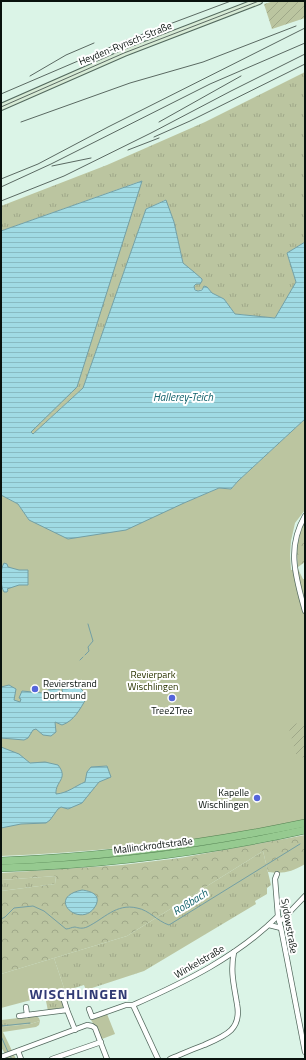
<svg xmlns="http://www.w3.org/2000/svg" width="306" height="1060" viewBox="0 0 306 1060" font-family="'Titillium Web',sans-serif">
<style>
.grass{fill:url(#grass-tufts)}
.forest{fill:url(#forest-crowns)}
.park{fill:#bbc5a0}
.garden{fill:url(#garden-furrows)}
.water{fill:url(#water-rules);stroke:#739fa4}
.lines{fill:none;stroke-linecap:round;stroke-linejoin:round}
.stream{stroke:#739fa4;stroke-width:1}
.minor-casing{stroke:#53695e;stroke-width:6}
.secondary-casing{stroke:#53695e;stroke-width:8}
.trunk-casing{stroke:#538151;stroke-width:8}
.minor{stroke:#fff;stroke-width:4.5}
.secondary{stroke:#d7ebd6;stroke-width:6}
.trunk{stroke:#96ca90;stroke-width:7}
.tram{stroke:#5a6962;stroke-width:1}
.rail{stroke:#5a6962;stroke-width:1}
.poi-dot{fill:#5465db;stroke:#fff;stroke-width:1.5}
.labels{text-anchor:middle;stroke-width:4;stroke-linejoin:round;paint-order:stroke}
.street-label{font-size:10px;fill:#09120e;stroke:#fff}
.park-label{font-size:10px;fill:#2b3500;stroke:#fff}
.poi-label{font-size:10px;fill:#09120e;stroke:#fff;text-anchor:start}
.water-label{font-size:11px;font-style:italic;fill:#12626b;stroke:#fff}
.district-label{font-size:14px;font-weight:bold;letter-spacing:1px;fill:#303a74;stroke:#fff}
</style>
<defs>
<pattern id="grass-tufts" width="24" height="20" patternUnits="userSpaceOnUse"><rect width="24" height="20" fill="#bbc5a0"/><path d="M3 7l-1-3M5 7V3M7 7l1-3M15 17l-1-3M17 17v-4M19 17l1-3" fill="none" stroke="#9fa889"/></pattern>
<pattern id="forest-crowns" width="20" height="18" patternUnits="userSpaceOnUse"><rect width="20" height="18" fill="#bbc5a0"/><path d="M2 6a3 3 0 1 1 6 0M12 15a3 3 0 1 1 6 0" fill="none" stroke="#9fa889"/></pattern>
<pattern id="garden-furrows" width="10" height="10" patternUnits="userSpaceOnUse"><rect width="10" height="10" fill="#bbc5a0"/><path d="M-1 1l2-2M0 10L10 0M9 11l2-2" fill="none" stroke="#9fa889"/></pattern>
<pattern id="water-rules" width="6" height="5" patternUnits="userSpaceOnUse"><rect width="6" height="5" fill="#a0dbe4"/><path d="M0 2.5h6" fill="none" stroke="#88bbc2"/></pattern>
</defs>
<rect width="100%" height="100%" fill="#dbf4e7"/>
<g class="grass">
<path d="M305,72v170l-18,11 9,29 -21,36 -40,-4 -11,-15 -12,-6 -5,-6 -10,4 -3,-4 2,-3v-9c-4,-5 -10,-7 -13,-12l-9,-41 -9,-22 -19,9 -63,179 -50,46 -2,-2 110,-251 -140,50v-25l106,-41 98,-43z"/>
<path d="M263,851l8,34 -4,3v6l-12,7 1,3 -112,67 -58,19 -2,-5 -19,6 -11,-33 73,-22z"/>
<path d="M56,876l-1,8 -54,7v-11z"/>
<path d="M58,992l6,15 -16,4 -3,-15z"/>
<path d="M36,1016l3,2 1,3 -10,3 -29,3v-7z"/>
</g>
<g class="forest">
<path d="M305,522v40l-7,5c-2,-15 -1,-31 7,-45z"/>
<path d="M305,835v29c-14,8 -21,10 -37,8l-5,-21 -136,85 -126,38v-83l54,-7 1,-8 -55,4v-7l121,-8 58,-7z"/>
</g>
<g class="park">
<path d="M305,419v91l-10,13 -4,18 -1,14 1,15 7,-1 5,10h2v15l-4,2 4,15v209c-100,21 -202,32 -304,36v-361l17,9 11,16 155,-17 35,-15 12,1 7,-8z"/>
<path d="M54,958l11,33 -64,17v-34z"/>
<path d="M107,1014l8,20 -13,5 -11,-19 3,-2z"/>
<path d="M40,1021l-1,4 -3,2 -33,5 13,27h-8l-7,-12v-20l29,-3z"/>
</g>
<g class="garden">
<path d="M274,1h31v17l-33,11 -8,-25z"/>
<path d="M305,722v35l-8,1 -9,-33z"/>
</g>
<g class="water">
<path d="M142,181l-65,206 -46,45 2,2 50,-46 63,-179 20,-9 8,22 9,41 11,9 8,7v2l-2,3h-4l-2,2 1,4 3,1 4,-1 2,-4 3,1 5,6 12,6 11,15 40,4 21,-36 -9,-29 18,-11v177l-67,62 -7,8 -12,-1 -35,15 -58,27 -58,9 -39,-19 -11,-16 -17,-9v-264z"/>
<path d="M4,563l3,1 1,3 11,3h9v15h-9l-12,4 1,1 -1,2h-3c-4,-6 -4,-23 0,-29z"/>
<path d="M9,685l7,4 -2,11 6,2 1,-3 -2,-1 3,-7 21,2v6h3l2,-9 11,-1 1,6h3l-1,-6h5l11,-3 7,7 1,6c-6,10 -12,22 -24,26l-7,-3 1,10 -5,4 -8,-1 -7,-6 -3,1 -5,8 -4,2 -23,-2v-51z"/>
<path d="M1,747l18,7 11,9 15,-1 13,3c11,14 -3,16 -2,29 12,-1 19,-8 29,-12l2,-10 4,-5 16,-1 4,11 -12,5 -17,21 -14,6 -7,-2 -3,2 -8,11 -4,3 -25,1 -20,4z"/>
<path d="M82,890c8,1 19,4 14,15 -13,26 -53,-7 -14,-15z"/>
</g>
<g class="lines">
<g class="stream">
<path d="M85,655l4,-4 -1,-4 5,-6 -5,-17"/>
<path d="M80,660l3,-3"/>
<path d="M1,919l4,-2 9,-9 19,-2 11,5 22,18c3,0 6,-2 9,-2 4,1 7,2 12,0 17,-8 29,-24 50,-19 12,2 20,13 32,17l131,-81"/>
<path d="M1,1026l29,-3"/>
<path d="M1,1036l7,16"/>
<path d="M10,1056l2,3"/>
</g>
<g class="minor-casing">
<g id="minor">
<path d="M305,516c-19,32 -9,62 0,95"/>
<path d="M277,874l-2,5 3,37 3,12 24,124"/>
<path d="M279,921l4,-2 22,-23"/>
<path d="M269,925l12,3"/>
<path d="M62,994l5,16"/>
<path d="M133,1005l25,54"/>
<path d="M26,1007l1,8"/>
<path d="M89,1009l3,8 34,-12h7c52,-23 104,-48 145,-89"/>
<path d="M19,1016l48,-6 8,20"/>
<path d="M18,1051l3,8"/>
<path d="M1,1057l86,-32 5,1 3,2 12,31"/>
<path d="M52,1059l49,-17"/>
<path d="M170,1059c12,-5 23,-10 34,-14 21,-9 38,-15 33,-41 -3,-19 -7,-32 -3,-52"/>
</g>
</g>
<g class="secondary-casing">
<path id="secondary" d="M1,107l123,-54 135,-52"/>
</g>
<g class="trunk-casing">
<g id="trunk">
<path d="M1,861c102,-4 204,-17 304,-38"/>
<path d="M1,868c102,-3 205,-16 304,-38"/>
</g>
</g>
<use href="#minor" class="minor"/>
<use href="#secondary" class="secondary"/>
<use href="#trunk" class="trunk"/>
<path class="tram" d="M1,107l123,-54 135,-52"/>
<g class="rail">
<path d="M30,76l36,-21 28,-12"/>
<path d="M1,94l126,-54 104,-39"/>
<path d="M21,122l109,-39 73,-21 93,-36"/>
<path d="M159,122l82,-46"/>
<path d="M154,137l36,-16 115,-57"/>
<path d="M128,150l31,-12"/>
<path d="M52,166l39,-8"/>
<path d="M1,179l37,-15 70,-37 197,-99"/>
<path d="M1,187l50,-23 159,-80 95,-41"/>
<path d="M1,201l63,-25 87,-43 80,-42 74,-37"/>
</g>
</g>
<g class="poi-dot">
<circle cx="35" cy="689" r="4"/>
<circle cx="172" cy="698" r="4"/>
<circle cx="257" cy="798" r="4"/>
</g>
<g class="labels">
<g class="street-label">
<text transform="translate(125 43) rotate(-22)" y="4">Heyden-Rynsch-Straße</text>
<text transform="translate(153 845) rotate(-7)" y="4">Mallinckrodtstraße</text>
<text transform="translate(290 926) rotate(80)" y="4">Sydowstraße</text>
<text transform="translate(199 961) rotate(-30)" y="4">Winkelstraße</text>
</g>
<g class="park-label">
<text x="153" y="678">Revierpark<tspan x="153" dy="12">Wischlingen</tspan></text>
</g>
<g class="poi-label">
<text x="43" y="687">Revierstrand<tspan x="43" dy="12">Dortmund</tspan></text>
<text x="172" y="714" text-anchor="middle">Tree2Tree</text>
<text x="249" y="796" text-anchor="end">Kapelle<tspan x="249" dy="12">Wischlingen</tspan></text>
</g>
<g class="water-label">
<text x="183" y="401">Hallerey-Teich</text>
<text transform="translate(190 902) rotate(-32)" y="4">Roßbach</text>
</g>
<g class="district-label">
<text x="79" y="999">WISCHLINGEN</text>
</g>
</g>
<rect width="306" height="1060" fill="none" stroke="#09120e" stroke-width="4"/>
</svg>
